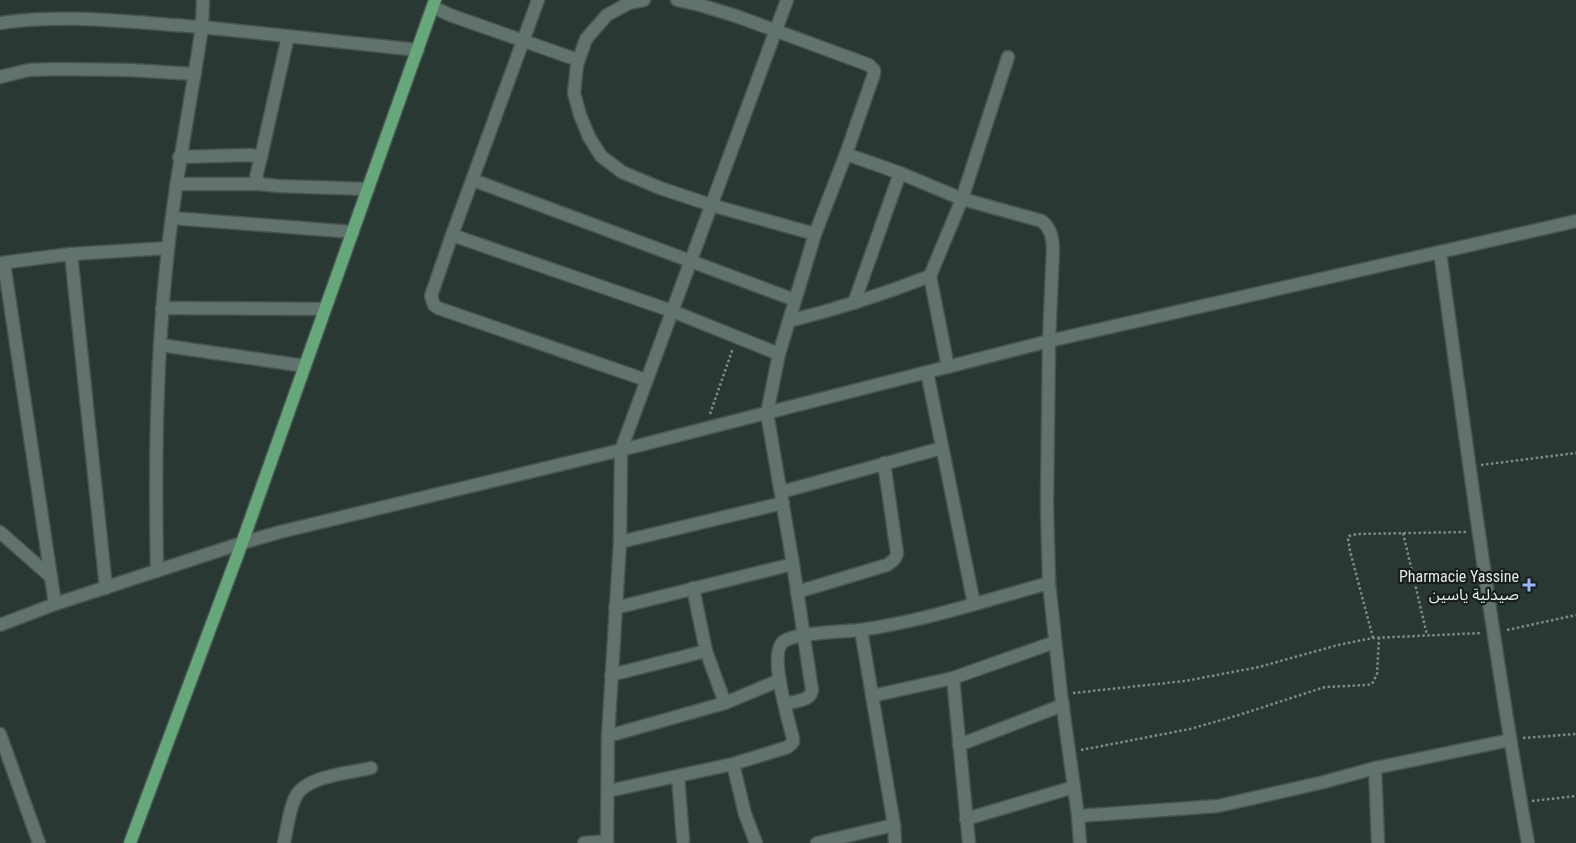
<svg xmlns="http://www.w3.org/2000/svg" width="1576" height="843" viewBox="0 0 1576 843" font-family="'Roboto Condensed','Noto Sans Arabic',sans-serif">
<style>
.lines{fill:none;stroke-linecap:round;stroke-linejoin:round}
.street-casing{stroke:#48544f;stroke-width:15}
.secondary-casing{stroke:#48544f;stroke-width:15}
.primary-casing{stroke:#48544f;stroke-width:15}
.path{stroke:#7f8b86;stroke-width:2.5;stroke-dasharray:2.5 2.5;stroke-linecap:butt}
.street{stroke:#62726c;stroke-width:12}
.secondary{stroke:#62726c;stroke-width:12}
.primary{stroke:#66a77c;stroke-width:12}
.poi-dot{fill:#99b5fd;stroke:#171d1b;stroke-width:2}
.labels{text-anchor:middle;stroke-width:4.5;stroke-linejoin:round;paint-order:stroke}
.poi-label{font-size:16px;fill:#e1eae6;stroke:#171d1b;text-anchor:end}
</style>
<rect width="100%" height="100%" fill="#2a3833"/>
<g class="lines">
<g class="street-casing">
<g id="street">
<path d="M538,0l-86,235 -21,61 3,9 4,3 208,72"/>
<path d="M644,0l-15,3 -22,12 -21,24 -9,26 -3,28 6,22 9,22 12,19 21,16 38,16 51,17 104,29"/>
<path d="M677,0l23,5 36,11 133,49 5,5v4l-28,80 -31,80 -36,120 -12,59 26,151 19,126c-1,11 -17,11 -27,14"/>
<path d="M433,7l17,8 128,45"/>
<path d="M0,23c66,-10 135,0 202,4l1,-27"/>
<path d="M0,77l29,-7 27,-1 74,1 65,4"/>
<path d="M846,154l54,19 62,26 80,22c9,8 10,15 11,27l-4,93 -2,164 2,78 12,111 17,122 2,27"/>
<path d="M179,157l70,-2 12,2 27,-121"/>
<path d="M261,157l-5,20 4,7 18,2 90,3"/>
<path d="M473,180l322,120"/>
<path d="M176,184h84"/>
<path d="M172,218l181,14"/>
<path d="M452,235l220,76 107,43"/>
<path d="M71,254l35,334"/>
<path d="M0,263l71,-9 97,-6"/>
<path d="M4,263l51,341"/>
<path d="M930,276l18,91"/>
<path d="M854,303l46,-130"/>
<path d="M162,308l163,1"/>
<path d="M789,321c48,-12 95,-27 141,-45l32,-77 46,-142"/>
<path d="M160,345l145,21"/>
<path d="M927,372l47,232"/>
<path d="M781,492l161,-44"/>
<path d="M0,532l51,45"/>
<path d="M620,542l163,-39"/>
<path d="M157,571c-2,-108 -1,-215 11,-322 8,-75 23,-148 34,-222l216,23"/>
<path d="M693,588l13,63 19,52"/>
<path d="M797,592l90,-27c6,-4 9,-6 10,-12l-13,-90"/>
<path d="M615,608l178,-44"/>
<path d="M0,625l55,-21 187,-61"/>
<path d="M861,630l33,195"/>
<path d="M611,675l95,-24"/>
<path d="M953,678l102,-36"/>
<path d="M872,696l81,-18 16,165"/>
<path d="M0,734l39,109"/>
<path d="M608,736l117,-33 55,-23"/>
<path d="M959,745l104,-40"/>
<path d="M733,764l12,50 11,29"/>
<path d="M1375,768l3,75"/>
<path d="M678,776l5,64"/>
<path d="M608,791l125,-27 55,-17 5,-5v-3c-4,-18 -24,-82 -11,-96 10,-11 62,-11 78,-13 64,-9 127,-30 189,-47"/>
<path d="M1078,816l140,-10 106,-24 51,-14 135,-28"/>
<path d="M966,819l108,-32"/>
<path d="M284,843c3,-14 5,-32 11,-45 9,-22 54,-25 76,-30"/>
<path d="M584,843l23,-2"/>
<path d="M607,843l1,-107 12,-194 1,-92 166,-450"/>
<path d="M817,843l77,-18 1,18"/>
</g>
</g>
<g class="secondary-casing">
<g id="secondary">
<path d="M1440,252c27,197 53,395 88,591"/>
<path d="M242,543l38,-11 341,-82 428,-109 527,-120"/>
</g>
</g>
<g class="primary-casing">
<path id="primary" d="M130,843l112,-300 193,-543"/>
</g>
<g class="path">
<path d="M710,414l23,-66"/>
<path d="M1481,465l95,-12"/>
<path d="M1403,533l24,102"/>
<path d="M1507,630l69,-15"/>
<path d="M1373,638l-23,-87 -2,-12 1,-3 8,-2 110,-2"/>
<path d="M1073,693l112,-12 74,-14 79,-22 35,-7 108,-5"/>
<path d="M1523,738l53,-4"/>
<path d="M1081,750l109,-21 49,-14 86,-28 42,-2 5,-1 5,-10 2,-36"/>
<path d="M1532,801l44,-5"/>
</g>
<use href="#street" class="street"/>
<use href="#secondary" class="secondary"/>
<use href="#primary" class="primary"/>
</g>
<path class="poi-dot" d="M1526.5 577.5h5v5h5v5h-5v5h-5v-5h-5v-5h5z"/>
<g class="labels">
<g class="poi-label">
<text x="1519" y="582">Pharmacie Yassine<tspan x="1519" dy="18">صيدلية ياسين</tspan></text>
</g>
</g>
</svg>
